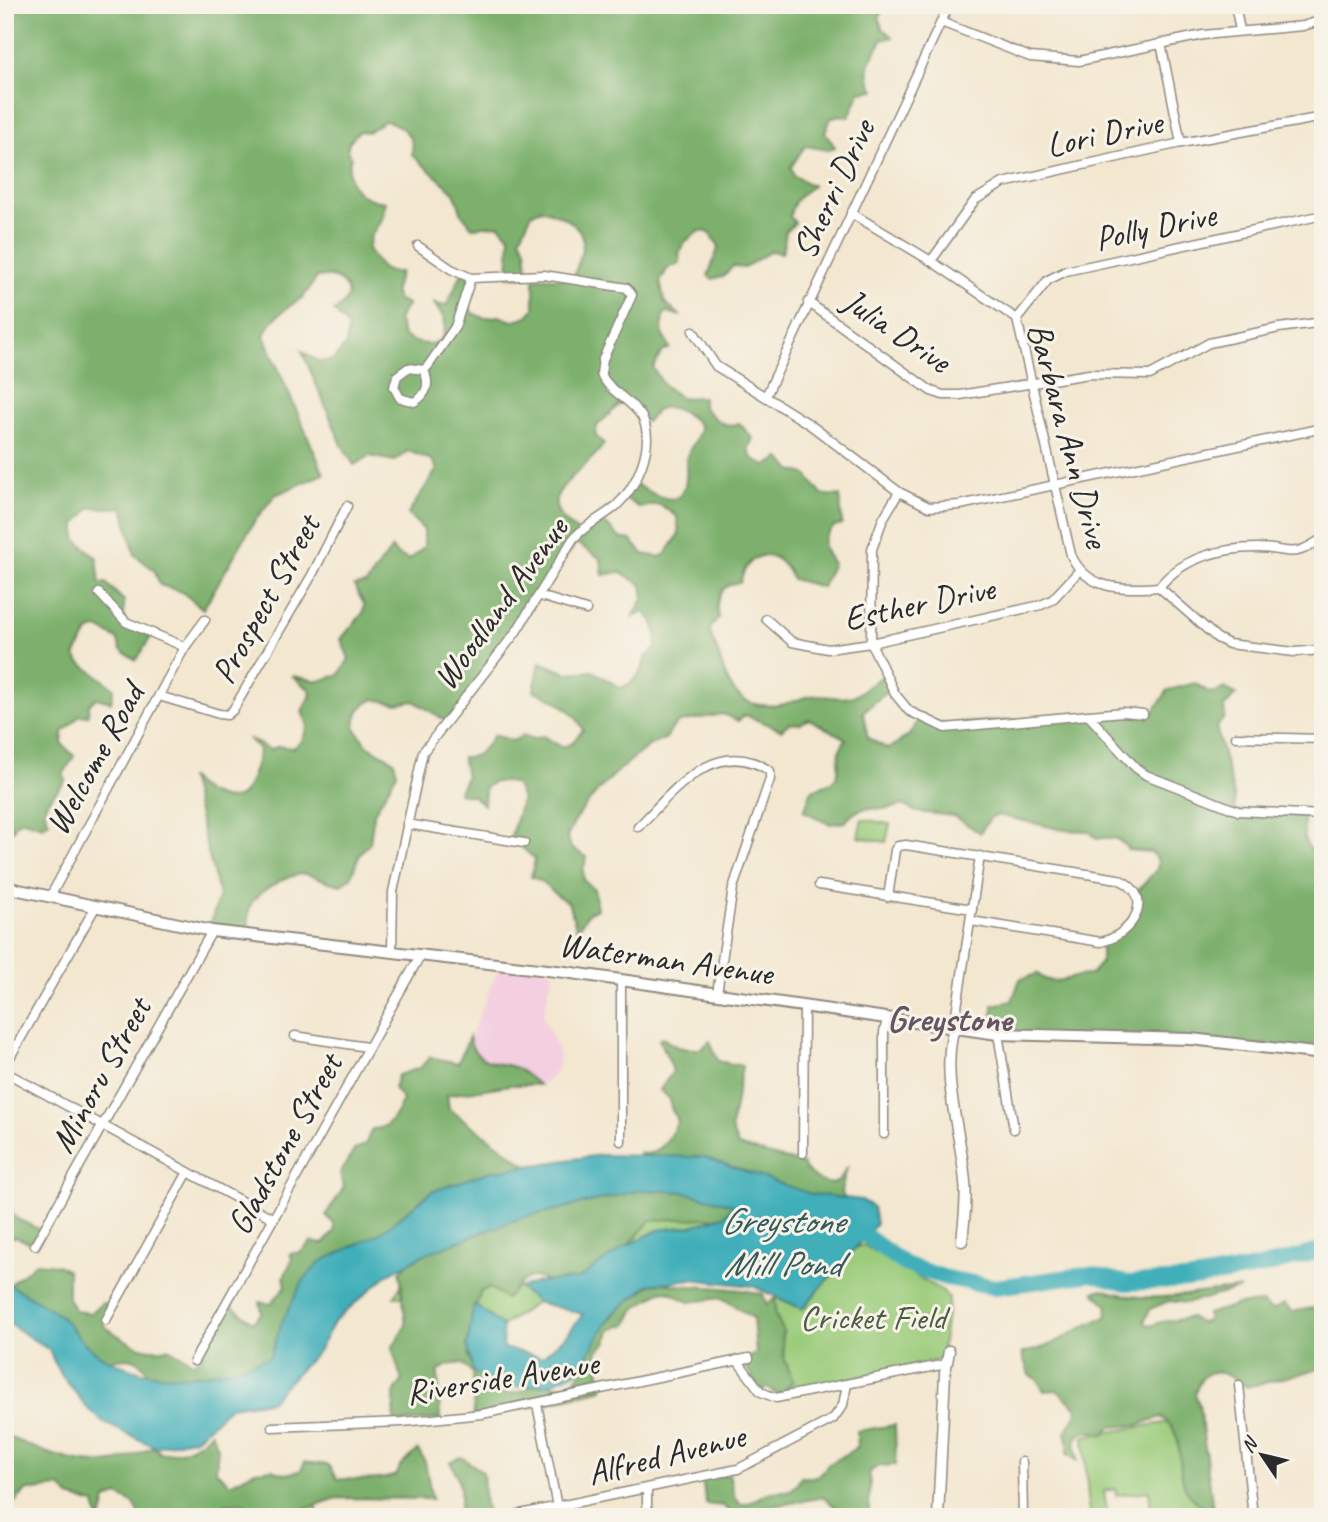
<svg xmlns="http://www.w3.org/2000/svg" width="1328" height="1522" viewBox="0 0 1328 1522" font-family="Caveat,sans-serif">
<style>
.built{fill:#f3cfe0}
.green{fill:#9bcc7c;stroke:#637c54;stroke-width:2}
.forest{fill:#7cb06c;stroke:#546e4c;stroke-width:2;fill-rule:evenodd}
.water{fill:#3fafba;stroke:#356d72;stroke-width:2}
.lines{fill:none;stroke-linecap:round;stroke-linejoin:round}
.river{stroke:#3fafba;stroke-width:16}
.minor-casing{stroke:#8f897e;stroke-width:11}
.tertiary-casing{stroke:#8f897e;stroke-width:13}
.secondary-casing{stroke:#8f897e;stroke-width:14}
.minor{stroke:#fff;stroke-width:8}
.tertiary{stroke:#fff;stroke-width:10}
.secondary{stroke:#fff;stroke-width:10}
.labels{text-anchor:middle;stroke-width:6;stroke-linejoin:round;paint-order:stroke}
.street-label{font-size:35px;fill:#2b2b2b;stroke:#f7f3e8}
.park-label{font-size:35px;fill:#4d5b43;stroke:#f7f3e8}
.neighbourhood-label{font-size:37px;font-weight:bold;fill:#655562;stroke:#f7f3e8}
.water-label{font-size:37px;font-style:italic;fill:#32595d;stroke:#f7f3e8}
</style>
<rect width="100%" height="100%" fill="#f7f3e8"/>
<filter id="ink" filterUnits="userSpaceOnUse"><feTurbulence type="fractalNoise" baseFrequency=".0143" numOctaves="2"/><feDisplacementMap in="SourceGraphic" scale="14" xChannelSelector="R" yChannelSelector="G"/><feConvolveMatrix kernelMatrix="1 2 1 2 8 2 1 2 1" color-interpolation-filters="sRGB"/></filter>
<filter id="wash" filterUnits="userSpaceOnUse"><feTurbulence type="fractalNoise" baseFrequency=".00686" numOctaves="4" result="noise"/><feDisplacementMap in="SourceGraphic" scale="28" xChannelSelector="R" yChannelSelector="G"/><feGaussianBlur stdDeviation="1.57" result="paint"/><feColorMatrix in="noise" values="0 0 0 0 0 0 0 0 0 0 0 0 0 0 0 0 0 1.4 0 .05"/><feComposite in="paint" operator="in"/></filter>
<g filter="url(#wash)">
<rect width="100%" height="100%" fill="#f3e7d0"/>
<path class="built" d="M501,962l52,9 -10,45 16,38 -2,15 -10,14h-11l-23,-17 -30,-7 -12,-10 -2,-9z"/>
<g class="green">
<path d="M862,819l28,5 -4,18 -28,-5z"/>
<path d="M642,1190l82,26 -32,10 -34,4 -32,16 -20,-38 -15,-6z"/>
<path d="M863,1245l79,46 7,7 -8,59 -6,4 -159,33c-23,-12 -21,-58 -21,-81l22,-16 26,12 48,-60z"/>
<path d="M455,1273l64,15 18,14 -35,24 -28,-22 -41,-7h-39l12,-19z"/>
<path d="M1176,1421l17,24 11,64 -52,8 -3,-26 -33,4 -1,-6 -11,2 3,22 -4,4h-14l-5,-81z"/>
<path d="M317,1506v11h-89v-6z"/>
</g>
<g class="forest">
<path d="M5,5h880l-6,13 3,10 11,9 -11,3c-10,19 -21,30 -7,50l-15,2 -11,25 -10,-2 -8,3 -6,14 10,15 -6,3 -24,-4 -14,21 3,9 19,10c-12,7 -21,16 -23,30l5,7 -9,8 -4,22 -11,-2 -27,17 -11,-2 -10,11 -11,2 -4,-3 11,-30 -11,-14 -9,-1 -14,11 -6,12 1,9 -12,5 -8,13 5,22 16,13 -14,-4 -4,4 -1,18 8,14 -8,4 -9,16 10,16 18,14 22,-1v10c10,10 21,23 36,16l14,15 -5,12 4,8 14,8 14,-8 12,12 14,4 16,21 18,1 2,29 -7,1c-16,14 -14,22 -2,37l-11,24 -30,-8c-13,-33 -44,-31 -52,4 -19,-1 -27,19 -21,35l-9,10c0,11 5,15 8,25 10,33 18,57 61,52 11,-1 21,-7 32,-9 14,-2 29,5 43,0 7,-3 21,-16 30,-21l6,14 -27,23 5,26 20,11 20,-13 12,-18 17,6 215,-10 16,-24 27,-7c11,8 17,14 29,5l12,6 -12,13 1,10 -9,10 18,68 1,16 69,5c0,19 -3,35 19,40v197l-78,-10 -251,-9 -1,-29 19,-4 8,-22 18,-5c14,15 31,1 52,1l11,-12v-21l14,-6 20,-21 1,-22 21,-24 1,-9 -7,-8 -23,-2c-8,-13 -17,-14 -31,-11l-8,-8 -26,-1 -65,-15 -7,2 -11,16 -26,-17 -37,-4 -15,-7c-25,11 -37,-8 -57,17l-15,2 -26,-13 8,-21c44,-12 15,-27 34,-51l-37,-20 -9,5 -11,-1 -8,7 -36,-15 -7,6 -15,-7 -43,8c-9,4 -9,10 -14,16 -5,4 -15,5 -20,10 -33,26 -61,51 -79,88l4,12 16,9 -4,12 1,12 10,8 3,20 -8,3 -12,18 -9,-28c-15,-6 -21,-21 -37,-25l4,-18 -17,-15 -9,-2 13,-43 -6,-14c-10,-5 -23,-5 -31,3l-1,17 -11,-9 -15,-3 8,-16 -4,-20c16,3 23,-10 32,-22l19,6 10,-6 11,4 9,-3 19,11 9,-3 12,-14c-6,-17 -30,-34 -49,-39l6,-29 27,11 26,-2 28,17c14,-6 22,-15 24,-30l11,-10c2,-12 -1,-29 -12,-36l-12,6 12,-20 -2,-13 -22,-13 -17,3 -2,-16 -25,-16 -127,180 -35,-22 -17,3 -23,-5c-14,7 -18,12 -19,29l12,17 27,16 3,12 -23,40 -4,30 -9,9 -10,25 -9,8c-14,-2 -29,-10 -37,-11 -16,-1 -50,19 -55,32 -3,8 -1,19 -1,27l-41,-2 11,-35 -30,-119c9,13 38,29 53,18 7,-6 17,-37 17,-45l-11,-12 22,12 8,-4 15,2 9,-7 6,-15 -6,-15 9,-16 -1,-5 -18,-14 27,5 20,-6 10,-16 -8,-20 22,-26 1,-9 -10,-18 12,-2 26,-36 4,6 13,6 15,-13v-17l-16,-16 29,-45 -5,-9 -24,-9 -14,10 -24,-5 -16,9 -12,-20 -40,-94 17,11 14,-2 13,-15 2,-18 -14,-16c28,-15 8,-39 -17,-34 -5,7 -11,19 -18,23 -12,7 -31,21 -35,36l60,138 -49,21 -21,27 -51,87 -21,-17 -22,-7 -6,-15 -19,-15 -12,-47h-33l-14,16v15l21,19 3,25h6l18,18c-2,36 9,19 27,36l-15,23 -15,-10 -4,-11 -19,-11 -10,4 -13,24 4,6 35,26 -3,14 -15,-4 -7,7 -1,11 -8,-1 -17,17 -1,12 12,12 -11,19 3,5c-9,15 -30,21 -17,42l-6,4 -20,-6 -7,3 -3,7 -8,-2zM384,121c17,2 32,16 28,34l42,37 8,22 10,13 27,-2 11,12 -2,40 20,-2 -2,-27 -6,-10 12,-25 9,-4c15,4 44,15 42,35 -1,11 -7,23 -9,34h-40v31l-6,7 -16,5 -13,-5 -15,2 -12,-5 -6,-15 7,-22 -11,-3 -14,30 -4,3 -10,-3c3,7 10,11 11,20 2,28 -26,23 -42,13l-5,-17 10,-15 -10,-4 -4,-7 6,-21c-19,2 -22,-8 -32,-23l3,-13 12,-19 2,-15c-27,-3 -42,-18 -34,-46l-4,-5 2,-9 10,-11 9,1zM624,400l22,22c4,-4 9,-10 13,-13 12,-6 36,8 41,18 0,12 -15,24 -14,35 4,48 -19,42 -52,21l-10,15 16,10c20,-7 20,-4 37,9l2,17 -13,20 -7,3 -16,-3 -12,-14 -11,-2 -19,-19 -20,14c-59,-36 1,-55 23,-89l-9,-9 2,-9z"/>
<path d="M469,1037c4,23 22,26 42,29 9,2 20,13 28,19h-29l-63,10 2,14 91,66 -46,6 -203,170 -59,27h-80c-13,-23 -23,-22 -46,-17l-98,-75 28,-23 21,2 11,6v27l7,13 16,2 11,-10 9,2 -8,20c20,14 39,29 65,23l27,15 34,-59 24,18 9,-9 -2,-11 11,2 15,-18 -2,-9 8,-17 -2,-7h10l11,-11 12,2 11,-12v-8l-8,-9 18,-28 -4,-14 15,-24 10,-4 7,-16c17,1 24,-15 31,-29l-9,-12 4,-13 22,-7 10,-11 28,6z"/>
<path d="M662,1037c14,12 22,12 39,12l9,-8 8,20 24,5 -11,62 7,18 65,18c3,11 23,23 34,18 5,-3 6,-10 10,-14l-6,24 6,10 -198,-41 -11,-8c21,5 31,-14 40,-32l-7,-13 -1,-9 -10,-9 13,-19c-1,-4 -11,-27 -14,-31z"/>
<path d="M638,1190l50,1 49,11c-3,4 -7,11 -11,14 -4,3 -64,3 -75,4l-50,56 -41,12c-30,-17 -32,-15 -54,11l-16,-11 -9,3 -8,23 4,26 -9,15c2,8 6,7 10,13 4,5 3,11 8,15 20,15 35,13 52,-2l28,6c25,-18 18,-31 32,-52 15,-22 35,-39 58,-53 35,7 72,3 107,12l4,11 9,-7 -1,16 9,18 -2,3 2,22 9,24 -9,11 -8,2 -9,-7 -6,6 -16,-28v-4l11,-8 -3,-35 -31,-20 -33,4 -21,-11 -8,1 -25,17 -8,15 -17,6 -3,12 -10,9 5,38 -63,17 -65,10 -2,-43 -10,-10 -15,2 -9,7 2,47 -46,4v-30l8,-12 -10,-33 14,-23 -6,-53 13,-14 90,-40 39,-5z"/>
<path d="M5,1203l12,16 28,13 -8,14 -21,-9 -11,1z"/>
<path d="M1102,1289c50,18 87,2 138,0l-52,14 -19,-2 -19,8 -6,13 7,4c12,-8 27,-4 39,-9l10,6 7,-2v-7l30,-9 25,-2 10,7 12,-6 8,8 31,-6v62l-76,19c-22,-14 -42,-28 -52,7l4,10 15,113c-8,-11 -24,-16 -29,-30 -10,-25 2,-53 -24,-70l-23,8 -27,2 -7,8c-12,-4 -23,-7 -29,6l3,20 -11,-7 2,-9 -3,-13 10,-17 1,-7 -20,-18 -13,1 -7,-12 -8,-4 -7,-22c38,-7 50,-24 84,-36l2,-11 -14,-14z"/>
<path d="M895,1425l1,40 -18,1 -8,6 -1,45h-37l3,-10 -11,-10 -77,14 -7,6h-7l-9,-11 -18,-2 -4,-25 27,-5 5,22 6,8c14,1 20,-11 33,-12 15,-2 20,2 28,-15 12,1 20,0 26,-12l31,-18 -1,-16z"/>
<path d="M211,1432l7,15 -2,24 14,13 25,-13 18,-2c9,7 18,5 28,1l4,-8 23,3 9,14c20,0 40,3 60,-4l3,-9 18,-16 7,12 7,37 -95,-1 -38,13 -42,1 -15,-9 -17,1 -5,13h-79l-7,-13 -16,-9 -12,4 -4,18h-4l-3,-13 -26,-7 -7,-9c-13,-2 -22,3 -35,2l-13,13 -9,-2v-66c31,14 73,33 108,27 14,-2 28,-10 42,-15l5,6c22,0 35,-5 51,-21z"/>
<path d="M461,1457l22,15 2,36 10,9h-37c4,-22 4,-36 -8,-55z"/>
</g>
<path class="water" d="M600,1155l104,2 107,37 51,6 11,7 3,17 -74,85 -49,-23 -62,-7 -43,6 -37,31 -33,55 -29,13 -47,4 -29,-16 -6,-27 7,-41 28,22 1,22 39,9 25,-22 16,-21 -46,-12 -18,-14 19,-6 40,-3 48,-33 32,-16 34,-4 32,-10 10,-11 -52,-13 -40,-2 -121,28 -96,36 -37,20 -53,47 -17,30 -48,50 -40,6 -34,31 -41,9 -49,-23 -17,-14 -30,-38 -10,-22 -44,-29v-39c18,11 39,21 55,34 11,9 18,23 30,32 56,41 120,30 180,9l12,-35 21,-41 17,-19 59,-28 52,-42 57,-20z"/>
<g class="lines">
<path class="river" d="M850,1224l54,40 42,14 50,9 95,-13 35,9 61,-3 74,-13 62,-17"/>
</g>
</g>
<g filter="url(#ink)">
<g class="lines">
<g class="minor-casing">
<g id="minor">
<path d="M1235,5l5,25"/>
<path d="M941,22l89,35 49,4 124,-26 100,-9 20,-6"/>
<path d="M1161,43l20,100"/>
<path d="M851,213l80,48 86,58 54,236c17,37 52,34 88,32l58,51 12,6 65,8 29,-2"/>
<path d="M931,261l44,-61 28,-17 178,-40 142,-26"/>
<path d="M808,302l123,89 12,4h17l129,-21 61,1 59,-32 70,-15 44,-6"/>
<path d="M1017,319l31,-39 18,-9 257,-56"/>
<path d="M693,331l23,35 93,58 90,68 30,15 31,-2 363,-77"/>
<path d="M424,370c6,14 4,24 -10,32l-14,-4 -6,-11 3,-11 11,-8 16,2 4,-4 27,-39 16,-49"/>
<path d="M766,396l183,-391"/>
<path d="M899,492l-16,27 -11,30 -1,94 24,51 14,17 36,17 178,-16 20,2"/>
<path d="M1159,587c23,-29 61,-39 98,-39 34,0 32,13 66,-10"/>
<path d="M99,593l27,29 59,25"/>
<path d="M540,596l46,14"/>
<path d="M766,619l26,23 36,7 43,-6 170,-38 11,-5 26,-28"/>
<path d="M159,696l60,18 8,1 6,-5 79,-135 35,-69"/>
<path d="M1088,715l48,53 10,7 92,36 85,4"/>
<path d="M1236,737l87,2"/>
<path d="M407,824l117,19"/>
<path d="M638,827c34,-34 78,-93 132,-56v8l-37,109 -16,105"/>
<path d="M819,885l153,24"/>
<path d="M50,897l135,-250 20,-27"/>
<path d="M888,897l7,-47 3,-4 8,-1 212,34c40,17 14,56 -17,63l-130,-21"/>
<path d="M392,952l1,-60 30,-140 93,-120 57,-93c12,-14 29,-21 43,-33 21,-19 40,-62 26,-89 -10,-17 -33,-25 -41,-43l2,-15 29,-64 -5,-7 -83,-13 -73,3 -20,-9 -33,-23"/>
<path d="M954,1027l26,-171"/>
<path d="M998,1034l16,95"/>
<path d="M295,1036l72,11"/>
<path d="M5,1066l91,-160"/>
<path d="M5,1072l269,147"/>
<path d="M884,1134v-102l3,-13"/>
<path d="M621,1141v-161"/>
<path d="M803,1153l1,-147"/>
<path d="M35,1245l177,-314"/>
<path d="M106,1320l82,-148"/>
<path d="M737,1360l24,32 15,6 170,-34"/>
<path d="M194,1361l227,-407"/>
<path d="M1239,1385l14,132"/>
<path d="M537,1404l20,103"/>
<path d="M272,1427l130,-5 80,-8 267,-56"/>
<path d="M1022,1462l1,55"/>
<path d="M506,1517l232,-48 95,-50 10,-14 4,-21"/>
<path d="M647,1517v-27"/>
</g>
</g>
<g class="tertiary-casing">
<g id="tertiary">
<path d="M954,1027c-14,51 7,104 11,155 2,20 -1,39 -3,59"/>
<path d="M938,1517l7,-144 4,-22"/>
</g>
</g>
<g class="secondary-casing">
<path id="secondary" d="M5,887l207,44 353,41 433,62 193,5 132,15"/>
</g>
<use href="#minor" class="minor"/>
<use href="#tertiary" class="tertiary"/>
<use href="#secondary" class="secondary"/>
</g>
</g>
<g class="labels">
<g class="street-label">
<text transform="translate(1104 133) rotate(-12)" y="12">Lori Drive</text>
<text transform="translate(833 189) rotate(-65)" y="12">Sherri Drive</text>
<text transform="translate(1155 226) rotate(-12)" y="12">Polly Drive</text>
<text transform="translate(897 330) rotate(34)" y="12">Julia Drive</text>
<text transform="translate(1069 435) rotate(75)" y="12">Barbara Ann Drive</text>
<text transform="translate(265 599) rotate(-61)" y="12">Prospect Street</text>
<text transform="translate(500 603) rotate(-54)" y="12">Woodland Avenue</text>
<text transform="translate(919 603) rotate(-12)" y="12">Esther Drive</text>
<text transform="translate(94 759) rotate(-61)" y="12">Welcome Road</text>
<text transform="translate(666 958) rotate(8)" y="12">Waterman Avenue</text>
<text transform="translate(100 1075) rotate(-61)" y="12">Minoru Street</text>
<text transform="translate(284 1144) rotate(-61)" y="12">Gladstone Street</text>
<text transform="translate(502 1377) rotate(-9)" y="12">Riverside Avenue</text>
<text transform="translate(666 1454) rotate(-14)" y="12">Alfred Avenue</text>
</g>
<g class="park-label">
<text x="873" y="1329">Cricket Field</text>
</g>
<g class="neighbourhood-label">
<text x="949" y="1031">Greystone</text>
</g>
<g class="water-label">
<text x="782" y="1233">Greystone<tspan x="782" dy="43">Mill Pond</tspan></text>
</g>
</g>
<rect width="1328" height="1522" fill="none" stroke="#f7f3e8" stroke-width="28"/>
<g transform="translate(1262 1455) rotate(305)" stroke="#f7f3e8" stroke-width="5" paint-order="stroke">
<path d="M0-5L12 26L0 18L-12 26Z" fill="#2b2b2b"/>
<text y="-10" font-size="19" font-weight="bold" text-anchor="middle" fill="#2b2b2b">N</text>
</g>
</svg>
